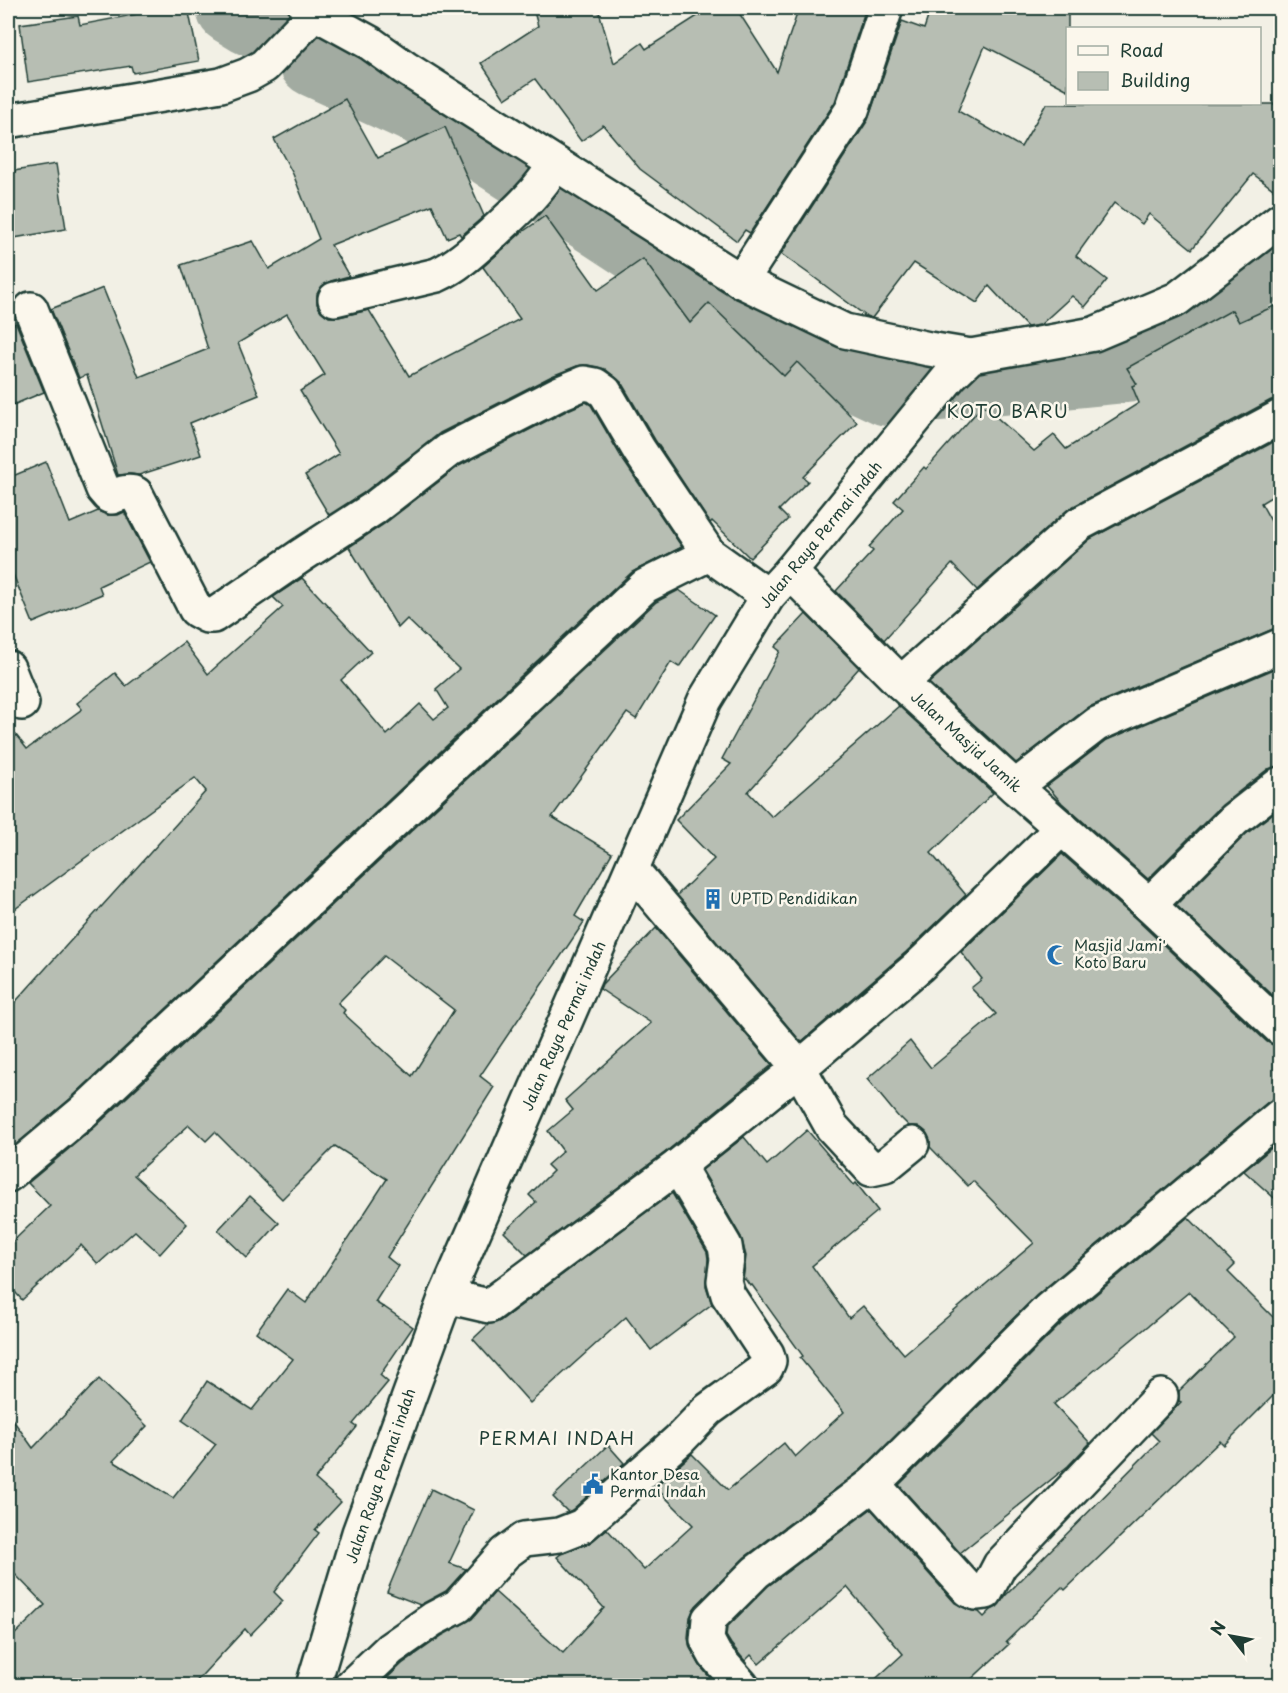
<svg xmlns="http://www.w3.org/2000/svg" width="1288" height="1693" viewBox="0 0 1288 1693" font-family="'Playpen Sans',sans-serif">
<style>
.lines{fill:none;stroke-linecap:round;stroke-linejoin:round}
.river{stroke:#a2aba1;stroke-width:74}
.building{fill:#b7beb3;stroke:#1f3d34;stroke-width:1.5;fill-rule:evenodd}
.street-casing{stroke:#1f3d34;stroke-width:38}
.secondary-casing{stroke:#1f3d34;stroke-width:38}
.street{stroke:#fbf7ec;stroke-width:33}
.secondary{stroke:#fbf7ec;stroke-width:33}
.labels{text-anchor:middle;stroke-width:5;stroke-linejoin:round;paint-order:stroke}
.street-label{font-size:15px;fill:#1f3d34;stroke:#fbf7ec}
.poi-label{font-size:15px;fill:#1f3d34;stroke:#fbf7ec;text-anchor:start}
.quarter-label{font-size:18px;letter-spacing:1.5px;fill:#1f3d34;stroke:#fbf7ec}
</style>
<rect width="100%" height="100%" fill="#f2f0e5"/>
<filter id="ink" filterUnits="userSpaceOnUse"><feTurbulence type="fractalNoise" baseFrequency=".0167" numOctaves="2"/><feDisplacementMap in="SourceGraphic" scale="12" xChannelSelector="R" yChannelSelector="G"/><feConvolveMatrix kernelMatrix="1 2 1 2 8 2 1 2 1" color-interpolation-filters="sRGB"/></filter>
<g filter="url(#ink)">
<g class="lines">
<g class="river">
<path d="M233,8l18,11"/>
<path d="M315,60l131,60 337,220 105,49 237,-23 155,-113"/>
</g>
</g>
<g class="building">
<path d="M170,8h18l11,53 -66,12 -2,-7 -103,16 -8,-58 58,-8 2,9z"/>
<path d="M533,8h65l16,55 28,-20 4,6 64,-41h26l41,64 22,-64h67l-31,94 -85,131 -5,-3 -8,11 -97,-72 -37,-44 -22,16 -46,-62 -30,20 -24,-36 57,-37z"/>
<path d="M931,8h137v82l-83,-44 -27,65 63,36 25,-43h235v91l-28,-21 -61,75 -43,-35 -7,10 -28,-21 -38,53 31,24 -22,27 -13,-11 -32,29 -13,2 -38,-41 -12,17 -63,-40 -42,55 -6,-2 -51,-38 -34,-24 87,-134 34,-99 22,8z"/>
<path d="M345,99l33,59 67,-31 39,89 -23,20 -2,-3 -12,5 -15,-33 -101,40 18,31 -18,5 -9,5 -5,8v10l4,7 8,6h10l30,-7 40,66 111,-57 -37,-52 38,-34 24,-17 53,74 45,-31 47,64 19,-20 75,73 13,-14 60,60 -54,55 5,4 -29,29 9,9 -38,39 -38,-37 -2,2 -55,-83 -34,-58 -16,-13 -18,-4 -10,1 -25,10 -112,57 -78,61 -33,21 -24,-40 34,-21 -39,-63 25,-16 -38,-61 -49,29 21,52 -69,28 11,32 -62,20 -9,-1 -12,1 -31,-100 -8,3 -28,-69 52,-21 36,89 69,-28 -27,-84 72,-24 16,28 50,-30 -26,-65 -19,-35z"/>
<path d="M56,164l10,65 -58,10v-67z"/>
<path d="M1281,303v95l-10,2 -201,108 -93,82 -25,-26 -68,76 -48,-49 37,-40 -4,-4 34,-38 -9,-8 30,-34 2,2 57,-64 51,46 20,-16 12,14 73,-46 -7,-17 5,-2 -10,-16 105,-58 7,12z"/>
<path d="M16,323l28,69 -36,15v-80z"/>
<path d="M586,402l5,3 32,55 59,87 -50,25 -562,527 -62,52v-141l198,-219 -11,-13 -187,136v-189l19,24 55,-40 -5,-6 38,-30 11,13 58,-44 24,32 75,-67 -10,-10 29,-19 69,74 -30,28 46,55 33,-31 14,15 14,-11 -12,-19 23,-20 -52,-50 -9,9 -49,-81 35,-23 75,-58 109,-56z"/>
<path d="M1281,438v53l-20,12 20,36v89l-8,1 -184,78 -73,56 -87,-80 161,-144z"/>
<path d="M46,462l24,61 28,-12 9,4h11l6,-3 26,50 -51,24 3,8 -69,29 -25,-61v-84z"/>
<path d="M679,590l36,25 -36,52 -8,-5 -35,57 -9,-6 -75,104 60,36 -37,63 9,6 -104,154 14,11 -107,170 11,9 -23,36 8,5 -2,2 3,-2 29,20 -33,48 8,7 -35,42 4,3 -42,52 26,23 -26,28 4,3 -45,59 9,9 -33,34 -5,-6 -53,57h-184v-45l37,-36 -37,-38v-154l25,35 66,-69 48,47 -34,35 60,37 43,-54 -34,-24 25,-39 45,29 41,-51 -37,-27 31,-43 19,14 81,-124 -52,-33 -53,53 -67,-67 -9,9 -17,-16 -55,50 53,49 -27,30 -25,-23 -37,33 -17,-19 -59,55 -14,-16v-38l42,-40 -22,-23 67,-56 561,-525zM384,956l70,54 -42,66 -69,-63 2,-3 -7,-7z"/>
<path d="M806,614l53,54 -111,124 24,25 127,-111 94,87 -62,60 35,42 -60,57 -105,90 -124,-147 37,-36 -38,-39 55,-56 -9,-5 58,-108 -5,-4z"/>
<path d="M1281,666v100l-13,3 -46,36 -74,74 -86,-76 -15,-17 60,-46z"/>
<path d="M1281,807v196l-105,-98 70,-71z"/>
<path d="M1062,854l74,65 131,123 8,4h6v52h-5l-8,4 -231,193 -176,175 -116,87 -49,49 -6,11 -2,21 2,10 11,19 16,19h-338l23,-22 41,-29 29,-16 23,-27 68,61 41,-45 -47,-51 4,-3 28,-11 18,-14 37,41 49,-45 -38,-38 37,-33 36,36 56,-47 11,14 49,-45 -44,-54 3,-2 -51,-71 -2,1 -5,-7 -2,1 3,-24 -5,-19 -39,-67 42,-33 23,28 40,-35 47,55 2,-2 22,28 -66,55 37,52 14,-12 41,48 130,-111 -61,-62 -5,5 -38,-39v-7l-4,-8 -8,-6h-9l-8,-8 -1,1 -33,-40 43,-38 21,27 65,-54 -25,-26 11,-9 -21,-27z"/>
<path d="M656,928l116,137 -105,86 -140,104 -23,-23 32,-30 -7,-7 24,-24 -6,-6 16,-14 -15,-20 25,-21 -8,-10 86,-77 -51,-34 2,-5z"/>
<path d="M1281,1140v64l-37,-33z"/>
<path d="M672,1193l35,59 1,7 -2,27 6,18 -61,46 -25,-33 -96,86 -57,-64 16,-15 11,-3z"/>
<path d="M250,1196l29,27 -32,35 -29,-28z"/>
<path d="M1188,1217l47,48 -7,7 53,53v63l-57,57 -4,-4 -155,149 -3,-3 -56,55 3,2 -45,42h-96l35,-32 -56,-67 -88,77 -8,-9 -6,6 -14,-17 -5,-8 1,-9 41,-41 103,-77 84,94 14,7 10,2 5,5 7,-7 6,-3 9,-12 153,-154 -8,-8 30,-31 -2,-1v-10l55,-54 -45,-45 -135,112 36,39 -22,23 -108,87 -61,-68 163,-162z"/>
<path d="M608,1445l16,18 -52,47 -4,2 -15,-15z"/>
<path d="M431,1489l43,21 -25,53 17,6 -20,22 -26,14 -33,-13 27,-65z"/>
</g>
<g class="lines">
<g class="street-casing">
<g id="street">
<path d="M306,8l64,35 35,25 336,213 104,50 84,18 42,7"/>
<path d="M8,121l213,-36 27,-10 16,-9 52,-54"/>
<path d="M741,281l111,-171 34,-102"/>
<path d="M335,299l102,-24c22,-10 38,-26 56,-42 24,-22 45,-41 62,-69"/>
<path d="M31,309l72,180 6,7 3,1c8,-3 16,-7 24,-3l60,116 11,6h6l89,-61 71,-46 76,-59 111,-57 24,-10 11,2 10,7 34,58 70,104"/>
<path d="M790,572l111,111 114,104 134,118 131,123"/>
<path d="M8,668l14,35"/>
<path d="M901,683l178,-159 201,-107"/>
<path d="M1015,787l82,-63 183,-78"/>
<path d="M632,870l167,198 33,59 39,42 14,-3 27,-22"/>
<path d="M1149,905l85,-85 46,-36"/>
<path d="M8,1175l74,-62 563,-527 64,-32 59,42"/>
<path d="M446,1296l43,10 189,-140 121,-98 120,-102 143,-138"/>
<path d="M873,1484l96,106 7,3 10,-1 14,-27 161,-169"/>
<path d="M351,1686l39,-37 43,-30 25,-13 47,-53 19,-14 35,-4 23,-9 97,-86 29,-30 58,-42 3,-7 -2,-7 -39,-59 -4,-14 3,-22 -2,-13 -47,-80"/>
<path d="M742,1686l-27,-31 -8,-15 2,-21 47,-47 117,-88 176,-175 231,-193"/>
</g>
</g>
<g class="secondary-casing">
<path id="secondary" d="M313,1686l46,-153 87,-237 259,-596 63,-104 22,-24 161,-197 20,-19 123,-22 83,-35 103,-79"/>
</g>
<use href="#street" class="street"/>
<use href="#secondary" class="secondary"/>
</g>
</g>
<defs>
<g id="building-bare" transform="scale(1.62)"><path d="M-4-6H4V6H1V3H-1V6H-4ZM-2.5-4.3h1.7v1.8h-1.7ZM.8-4.3h1.7v1.8H.8ZM-2.5-1h1.7V.8h-1.7ZM.8-1h1.7V.8H.8Z" fill="#1f6fb2" stroke="#fbf7ec" stroke-width="2.5" paint-order="stroke"/></g>
<g id="mosque-bare" transform="scale(1.62)"><path d="M3.5-4.9A6 6 0 1 0 3.5 4.9A5 5 0 1 1 3.5-4.9Z" fill="#1f6fb2" stroke="#fbf7ec" stroke-width="2.5" paint-order="stroke"/></g>
<g id="civic-bare" transform="scale(1.62)"><path d="M-.6-6.5H3V-4.5H.6V-3L4-1V1h2V6H-6V1h2V-1L-.6-3ZM-1.2 2.5V6h2.4V2.5Z" fill="#1f6fb2" stroke="#fbf7ec" stroke-width="2.5" paint-order="stroke"/></g>
</defs>
<g fill-rule="evenodd">
<use href="#building-bare" x="713" y="899"/>
<use href="#mosque-bare" x="1057" y="955"/>
<use href="#civic-bare" x="593" y="1484"/>
</g>
<g class="labels">
<g class="street-label">
<text transform="translate(821 535) rotate(-51)" y="5">Jalan Raya Permai indah</text>
<text transform="translate(966 742) rotate(42)" y="5">Jalan Masjid Jamik</text>
<text transform="translate(564 1026) rotate(-66)" y="5">Jalan Raya Permai indah</text>
<text transform="translate(381 1476) rotate(-71)" y="5">Jalan Raya Permai indah</text>
</g>
<g class="poi-label">
<text x="730" y="904">UPTD Pendidikan</text>
<text x="1074" y="951">Masjid Jami'<tspan x="1074" dy="17">Koto Baru</tspan></text>
<text x="610" y="1480">Kantor Desa<tspan x="610" dy="17">Permai Indah</tspan></text>
</g>
<g class="quarter-label">
<text x="1008" y="418">KOTO BARU</text>
<text x="557" y="1445">PERMAI INDAH</text>
</g>
</g>
<rect width="1288" height="1693" fill="none" stroke="#fbf7ec" stroke-width="30"/>
<rect x="15" y="15" width="1258" height="1663" fill="none" stroke="#1f3d34" stroke-width="2" filter="url(#ink)"/>
<rect x="1066" y="27" width="195" height="78" fill="#fbf7ec" stroke="#a3ada2" stroke-width="1.5"/>
<rect x="1078" y="46" width="30" height="9" fill="#fbf7ec" stroke="#a3ada2" stroke-width="1.5"/>
<text x="1120" y="57" font-size="18" fill="#1f3d34">Road</text>
<rect x="1078" y="72" width="30" height="18" fill="#b7beb3" stroke="#a3ada2" stroke-width="1.5"/>
<text x="1120" y="87" font-size="18" fill="#1f3d34">Building</text>
<g transform="translate(1231 1636) rotate(301)" stroke="#fbf7ec" stroke-width="4.5" paint-order="stroke">
<path d="M0-4.5L10 22L0 15L-10 22Z" fill="#1f3d34"/>
<text y="-9" font-size="16" font-weight="bold" text-anchor="middle" fill="#1f3d34">N</text>
</g>
</svg>
